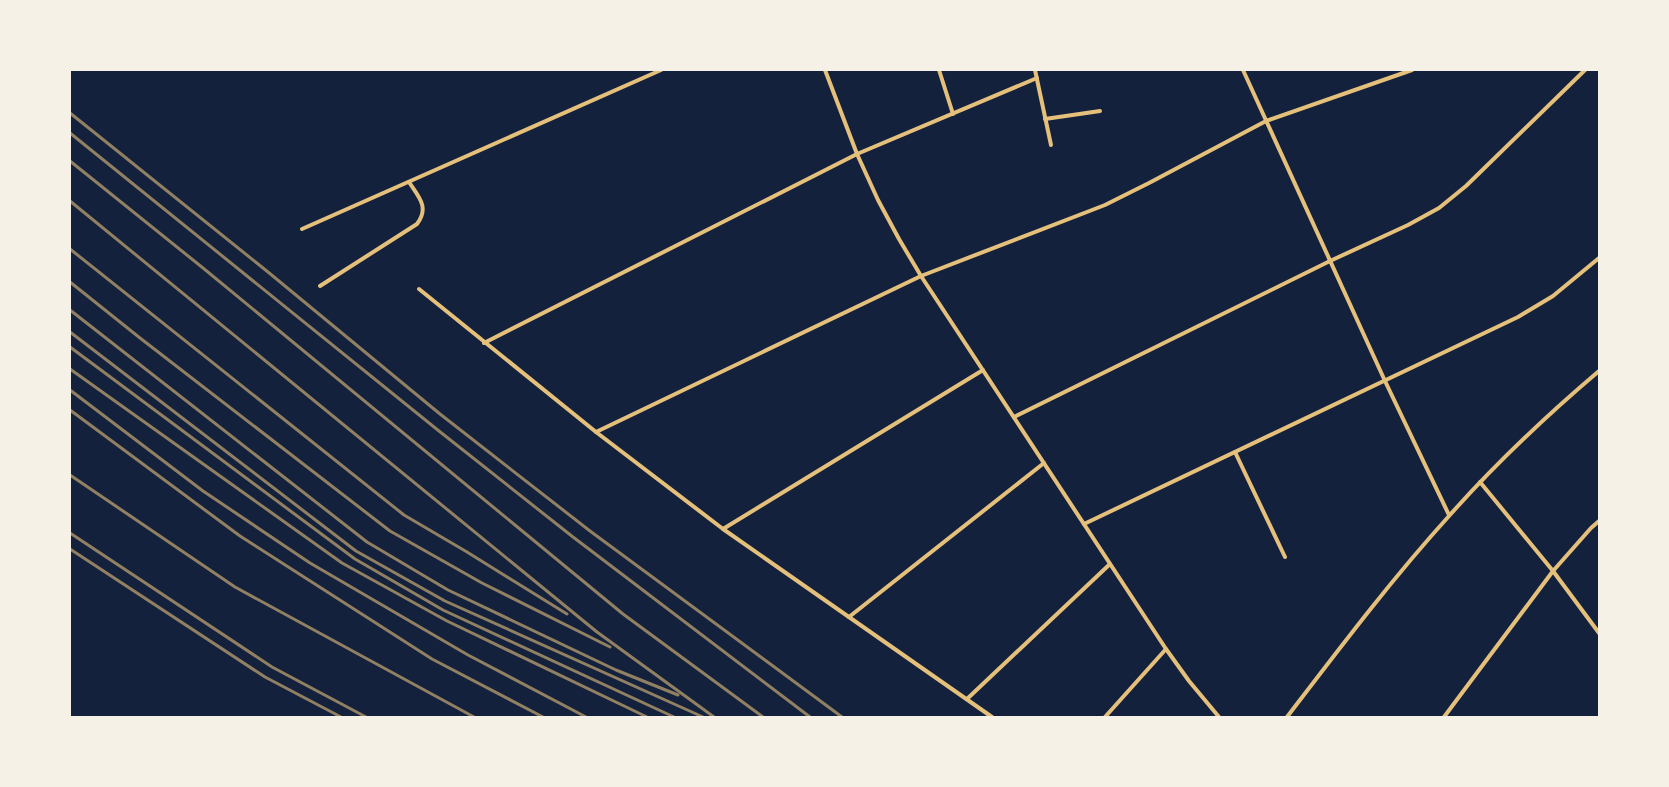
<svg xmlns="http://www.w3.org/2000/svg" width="1669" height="787" viewBox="0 0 1669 787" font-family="Barlow,sans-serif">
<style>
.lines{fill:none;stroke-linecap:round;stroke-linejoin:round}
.minor{stroke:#e5c07b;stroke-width:4}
.rail{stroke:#918062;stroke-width:3}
</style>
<rect width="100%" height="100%" fill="#14213d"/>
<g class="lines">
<g class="minor">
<path d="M825,70l32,84 21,46 21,39 22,37 245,373 23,32 30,36"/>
<path d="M939,70l14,44"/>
<path d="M1035,70l16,75"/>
<path d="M1243,70l142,311 64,134"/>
<path d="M1045,119l55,-8"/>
<path d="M302,229l359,-159"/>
<path d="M320,286l97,-62c13,-17 1,-28 -8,-42"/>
<path d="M419,289l177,143 127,97 269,188"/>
<path d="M484,343l373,-189 180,-76"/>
<path d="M1014,417l316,-156 78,-36 31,-17 27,-22 119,-116"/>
<path d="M596,432l325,-156 184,-71 44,-22 117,-62 146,-51"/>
<path d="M1235,452l50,105"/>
<path d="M1480,482l73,89 46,62"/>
<path d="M1084,524l434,-207 35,-21 46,-38"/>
<path d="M723,529l260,-159"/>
<path d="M849,617l195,-154"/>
<path d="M967,699l143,-135"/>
<path d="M1105,717l61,-68"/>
<path d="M1287,717c52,-68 104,-137 162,-201 46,-52 97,-100 150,-145"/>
<path d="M1444,717l109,-146 38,-43 8,-7"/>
</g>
<g class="rail">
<path d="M70,113l198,159 172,142 150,117 252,186"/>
<path d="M70,133l369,298 134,106 237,180"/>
<path d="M70,161l133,107 420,346 140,103"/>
<path d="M70,201l527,431 117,85"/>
<path d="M70,249l334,266 63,37 100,62"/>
<path d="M70,282l70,56 250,193 92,52 128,64"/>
<path d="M70,310l297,232 81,48 168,80 62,25"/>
<path d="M70,332l286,219 89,50 258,116"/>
<path d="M70,347l285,212 88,51 231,107"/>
<path d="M70,369l272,194 105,58 200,96"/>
<path d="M70,390l133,101 107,72 158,92 118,62"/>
<path d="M70,410l170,126 192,123 111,58"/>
<path d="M70,475l165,112 239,130"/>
<path d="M70,533l202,134 94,50"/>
<path d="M70,549l195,128 76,40"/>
</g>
</g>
<rect width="1669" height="787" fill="none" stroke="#f6f1e7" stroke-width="142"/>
</svg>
